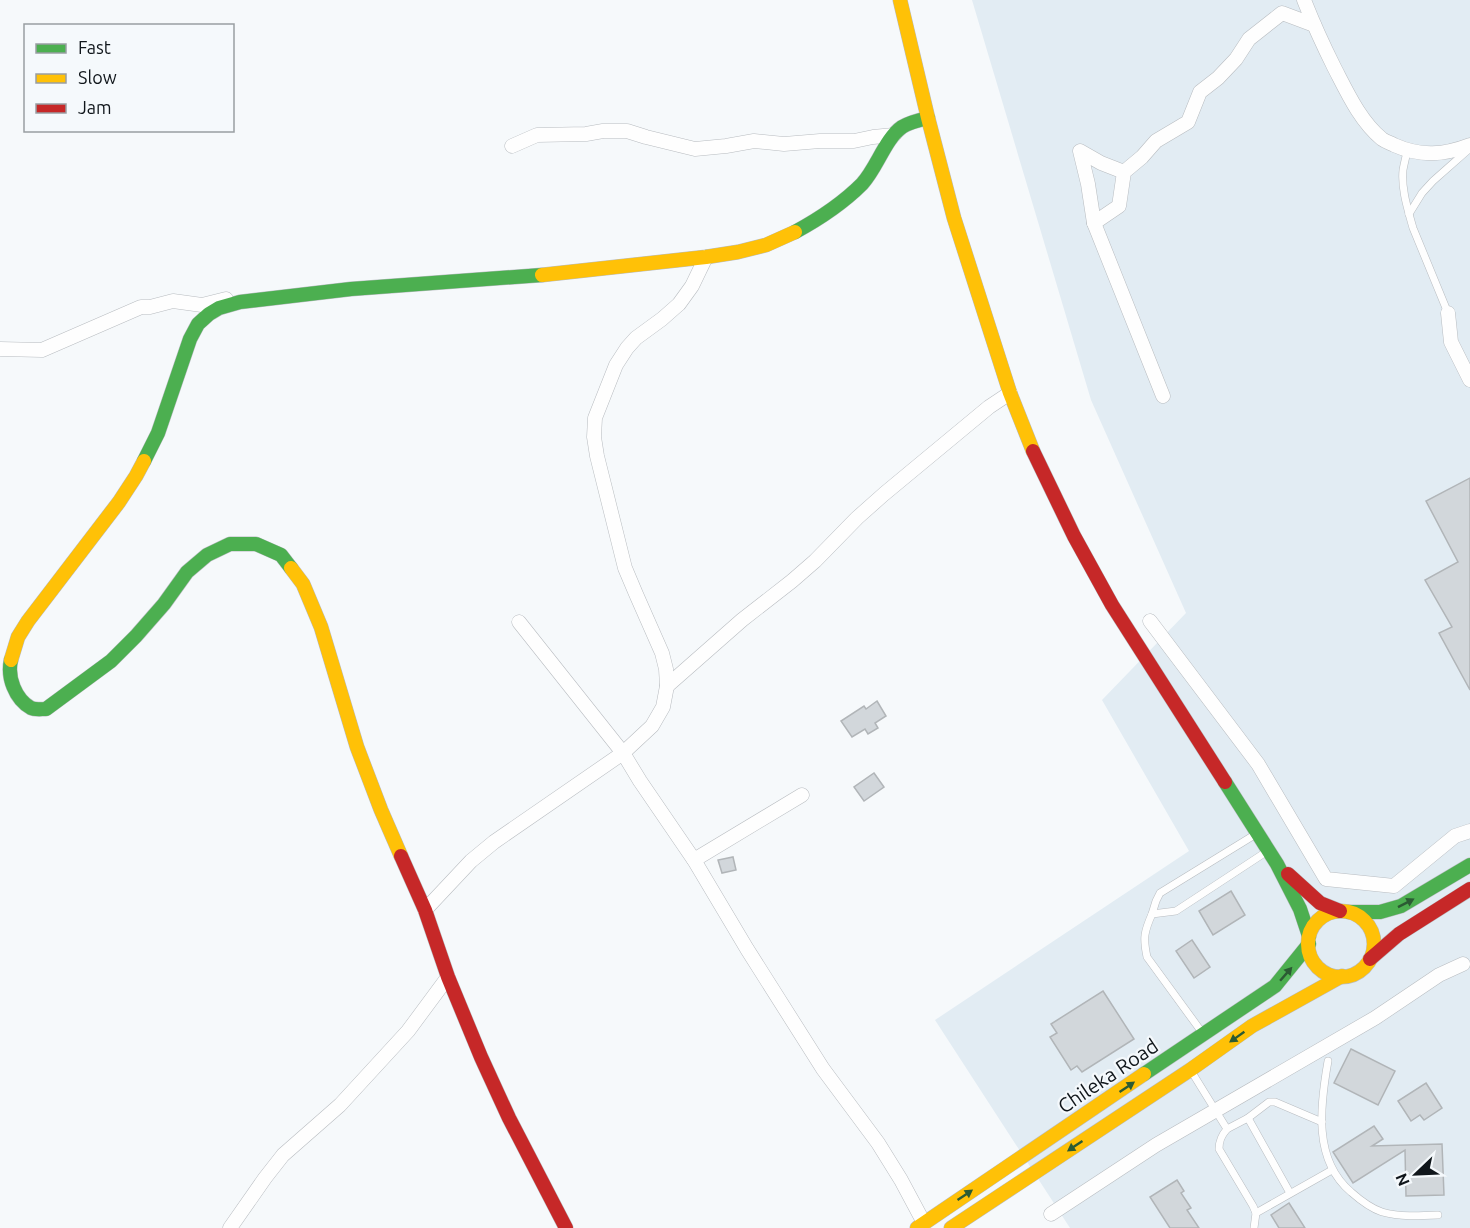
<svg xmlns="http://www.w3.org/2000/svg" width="1470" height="1228" viewBox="0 0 1470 1228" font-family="Ubuntu,sans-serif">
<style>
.built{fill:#e2ecf3}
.building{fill:#d2d7db;stroke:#b1b5b8;stroke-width:1.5}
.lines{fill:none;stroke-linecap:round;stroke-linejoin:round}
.lane-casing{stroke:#b8bcc0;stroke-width:8}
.street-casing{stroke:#b8bcc0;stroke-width:15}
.fast-casing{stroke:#b8bcc0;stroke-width:15}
.slow-casing{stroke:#b8bcc0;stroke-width:15}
.jam-casing{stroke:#b8bcc0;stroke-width:15}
.lane{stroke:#fefefe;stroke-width:7}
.street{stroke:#fefefe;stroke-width:14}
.fast{stroke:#4caf50;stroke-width:14}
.slow{stroke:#ffc107;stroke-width:14}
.jam{stroke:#c62828;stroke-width:14}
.oneway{fill:#2b5b33}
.labels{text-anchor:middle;stroke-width:4.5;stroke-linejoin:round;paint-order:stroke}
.street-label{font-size:20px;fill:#10161b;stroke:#f5f9fc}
</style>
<rect width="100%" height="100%" fill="#f6f9fb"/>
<path class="built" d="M972,0h498v1228h-400l-135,-208 254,-169 -87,-151 84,-87 -95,-213z"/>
<g class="building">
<path d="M1470,478v212l-31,-57 13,-6 -27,-47 33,-18 -32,-61z"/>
<path d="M877,701l9,15 -11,7 3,5 -10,6 -3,-5 -13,8 -11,-16 23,-15 2,3z"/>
<path d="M874,773l10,14 -20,14 -10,-14z"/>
<path d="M733,857l3,13 -14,3 -4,-13z"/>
<path d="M1231,891l14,24 -32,20 -14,-24z"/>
<path d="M1192,940l18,27 -16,11 -18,-27z"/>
<path d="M1103,991l31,48 -52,33 -5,-6 -6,4 -21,-33 7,-4 -6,-9z"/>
<path d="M1351,1049l44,22 -17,34 -44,-22z"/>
<path d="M1426,1083l16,25 -18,12 -4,-5 -9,6 -13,-20z"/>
<path d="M1374,1126l9,13 -11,7 70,-2 2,51 -38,1 -1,-46 -52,33 -20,-31z"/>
<path d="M1177,1180l7,11 -3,2 10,15 -4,2 12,18h-29l-20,-31z"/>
<path d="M1289,1203l16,25h-26l-8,-13z"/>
</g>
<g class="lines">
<g class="lane-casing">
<g id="lane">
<path d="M1407,151c-1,6 -3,13 -4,19 -2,19 5,40 10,58l35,85"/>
<path d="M1409,214l13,-21 11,-12 35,-31"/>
<path d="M1152,914l4,-13 4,-8 96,-59"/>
<path d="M1201,1031l-54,-74c-4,-19 -3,-25 5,-43l24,-3 90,-59"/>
<path d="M1328,1061c-8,45 -15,99 23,131 9,8 19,16 31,20 18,5 37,4 56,3"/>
<path d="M1193,1074l34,55c-6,7 -8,12 -8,20l34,57 3,7 -2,15"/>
<path d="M1248,1118l21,-16h6l47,20"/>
<path d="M1227,1129l21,-11 42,75"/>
<path d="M1256,1213l76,-43"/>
</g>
</g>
<g class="street-casing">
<g id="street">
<path d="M1304,0c9,23 19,45 30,67 13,25 26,54 48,72 4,3 9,4 12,6 27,12 50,10 76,0"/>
<path d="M512,146l25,-11 49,-1 17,-3h24l19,6 49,12 31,-3 28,-5 30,3 36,-3h34l19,-4 21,-2"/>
<path d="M1124,172l-5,34 -25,17 -6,-39 -8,-33 21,12 23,9 18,-15 14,-16 32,-19 12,-30 18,-14 18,-19 13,-20 33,-26 32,12"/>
<path d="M1094,223l69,173"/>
<path d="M1448,313l3,29 19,38"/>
<path d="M0,349l42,1 99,-43h9l23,-6 29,4 24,-6"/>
<path d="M1150,621l108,143 68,115 68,7 61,-50 15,-5"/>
<path d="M519,622l104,131 17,28 54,79 53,89 76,120 55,74 23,37 23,43"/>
<path d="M667,686l75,-66 50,-39 23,-20 42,-43 27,-24 105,-87 21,-14"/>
<path d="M694,860l108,-65"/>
<path d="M425,910l46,-49 23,-19 129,-89 29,-27 11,-19 4,-21 -1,-17 -4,-16 -26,-59 -11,-26 -28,-112 -3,-19 1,-19 21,-53 11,-17 9,-10 26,-19 17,-15 13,-18 14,-29"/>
<path d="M1051,1214l105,-69 219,-127 64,-43 24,-11"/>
<path d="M230,1228l35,-50 18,-23 57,-50 68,-74 40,-54"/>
</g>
</g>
<g class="fast-casing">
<g id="fast">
<path d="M795,232c24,-13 48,-29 67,-48 15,-16 23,-45 40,-57 8,-5 17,-7 26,-9"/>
<path d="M144,461l14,-28 32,-94 8,-15 11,-10 10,-6 21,-6 111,-13 191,-14"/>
<path d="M11,660c-4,17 4,39 20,48 4,2 10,1 15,1l65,-48 25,-25 28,-32 23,-32 20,-17 23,-11h26l25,11 10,13"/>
<path d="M1225,782l52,82 23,45 9,27"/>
<path d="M1349,912h31l21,-6 69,-41"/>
<path d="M1144,1074l131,-88 34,-42"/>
</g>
</g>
<g class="slow-casing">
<g id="slow">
<path d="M900,0l28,118 26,100 56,175 23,58"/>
<path d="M542,275l164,-18 32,-5 28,-7 29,-13"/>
<path d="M291,568l12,16 18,43 36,120 24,63 20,46"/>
<path d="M11,660l7,-23 10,-16 91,-119 17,-26 8,-15"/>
<circle cx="1341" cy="944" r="33"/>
<path d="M917,1228l227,-154"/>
<path d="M951,1228l239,-158 62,-44 90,-50"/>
</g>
</g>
<g class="jam-casing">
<g id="jam">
<path d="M1033,451l41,85 38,69 113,177"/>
<path d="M401,856l24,54 23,67 33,80 28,61 57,110"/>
<path d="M1288,874l32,29 20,8"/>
<path d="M1370,959l29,-25 71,-45"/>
</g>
</g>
<use href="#lane" class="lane"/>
<use href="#street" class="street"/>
<use href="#fast" class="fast"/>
<use href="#slow" class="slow"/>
<use href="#jam" class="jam"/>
</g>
<defs><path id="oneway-solid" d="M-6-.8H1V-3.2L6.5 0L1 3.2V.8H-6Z" transform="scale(1.5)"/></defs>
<g class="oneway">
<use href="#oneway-solid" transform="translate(1406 903) rotate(-27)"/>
<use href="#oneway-solid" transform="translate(1286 974) rotate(-49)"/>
<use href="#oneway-solid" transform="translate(1237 1037) rotate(145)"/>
<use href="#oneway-solid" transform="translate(1127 1087) rotate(-34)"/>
<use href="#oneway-solid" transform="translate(1075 1146) rotate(146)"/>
<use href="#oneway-solid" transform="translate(965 1195) rotate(-34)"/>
</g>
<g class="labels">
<g class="street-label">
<text transform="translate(1108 1076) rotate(-34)" y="7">Chileka Road</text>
</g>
</g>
<rect x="24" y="24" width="210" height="108" fill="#f5f9fc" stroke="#999ea2" stroke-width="1.5"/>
<rect x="36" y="44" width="30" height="9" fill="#4caf50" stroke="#999ea2" stroke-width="1.5"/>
<text x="78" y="54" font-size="18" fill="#10161b">Fast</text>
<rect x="36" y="74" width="30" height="9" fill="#ffc107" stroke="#999ea2" stroke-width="1.5"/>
<text x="78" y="84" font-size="18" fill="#10161b">Slow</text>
<rect x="36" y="104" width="30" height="9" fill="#c62828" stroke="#999ea2" stroke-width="1.5"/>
<text x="78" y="114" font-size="18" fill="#10161b">Jam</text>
<g transform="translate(1416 1174) rotate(247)" stroke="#f5f9fc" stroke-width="4.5" paint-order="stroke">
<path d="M0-4.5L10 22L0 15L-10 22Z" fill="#10161b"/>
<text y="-9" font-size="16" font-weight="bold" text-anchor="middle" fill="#10161b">N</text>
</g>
</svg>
